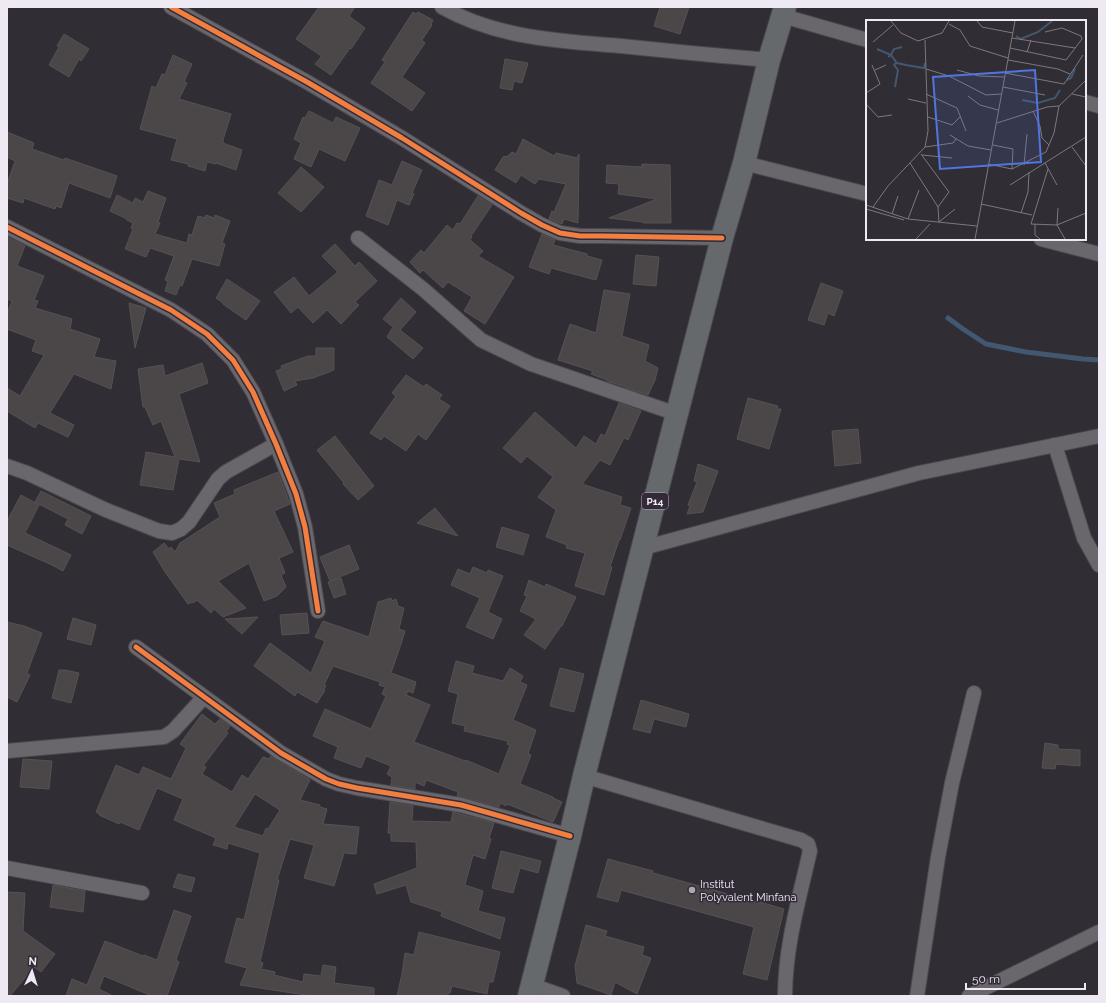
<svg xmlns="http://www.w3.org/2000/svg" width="1106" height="1003" viewBox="0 0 1106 1003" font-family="Raleway,sans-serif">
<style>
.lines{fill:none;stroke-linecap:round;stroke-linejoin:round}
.stream{stroke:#425770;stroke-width:5}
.building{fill:#4b4749;stroke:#565152;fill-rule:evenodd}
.minor-casing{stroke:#4c484f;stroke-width:16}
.primary-casing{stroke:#4c484f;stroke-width:24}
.minor{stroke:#6a676c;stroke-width:14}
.primary{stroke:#65696c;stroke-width:22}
.cycleway-casing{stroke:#322a37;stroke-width:8}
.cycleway{stroke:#f27e40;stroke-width:5}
.poi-dot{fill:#aca7b0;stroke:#322a37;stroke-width:1.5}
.labels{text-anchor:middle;stroke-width:3;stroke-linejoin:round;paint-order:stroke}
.shield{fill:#322a37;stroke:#b6b0ba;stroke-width:1}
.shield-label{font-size:10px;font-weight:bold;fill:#eee9f2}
.poi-label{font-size:11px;fill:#eee9f2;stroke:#322a37;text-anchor:start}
.inset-river{fill:none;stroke:#425770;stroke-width:2}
.inset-road{fill:none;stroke:#7d7880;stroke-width:1}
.view{fill:#5175de;fill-opacity:0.15;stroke:#5175de;stroke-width:2}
.inset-edge{fill:none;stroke:#eee9f2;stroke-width:2}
</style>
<rect width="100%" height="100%" fill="#312d34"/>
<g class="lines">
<path class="stream" d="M948,318l15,11 23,15 40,8 57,7 16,1"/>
</g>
<g class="building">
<path d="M319,7h36l-6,9 16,12 -14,21 -1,-1 -19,27 -16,-11 6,-7 -1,-2 -24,-16z"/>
<path d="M660,7h29l-9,27 -26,-8z"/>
<path d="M413,12l3,2 2,-2 15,8 -2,4 1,1 -10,15 3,3 -23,34 23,16 -13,18 -41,-28 14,-21 -3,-2z"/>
<path d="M64,34l25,15 -8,12 -2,-2 -10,18 -20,-12 10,-18 -2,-1z"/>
<path d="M173,55l19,9 -8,18 3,1 -8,16 52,15 -8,26v3l19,7 -6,20 -20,-7v1l-9,-2 -2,9 -17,-5v-2l-17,-4 6,-21 -37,-10 12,-43 4,2 6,-14 3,1z"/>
<path d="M505,59l23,4 -6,20 -8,-2 -2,9 -12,-2z"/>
<path d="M309,111l24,12 3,-6 24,11 -15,33 -26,-12 -8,18 -17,-8 7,-16 -7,-4 9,-22 2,1z"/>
<path d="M7,132l27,11 -2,6 32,11 1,-2 52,18 -7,22 -41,-15 -8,25 -5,-2 -1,3 -31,-11 -1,5 -16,-5v-14l8,-23 -8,-4z"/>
<path d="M523,139l31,17 2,-3 21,5 2,-4 -1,69 -14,-4 -2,5 -13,-5 3,-8 2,1 12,-28 -27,-5 -4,5 -14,-9 -5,8 -21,-13 8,-13 5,-1 4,-4 4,2z"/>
<path d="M402,161l20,9 -10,23 2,1 -5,11 -12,-5 -9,25 -22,-9 13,-36 13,5z"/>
<path d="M642,164l28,1 1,58h-28v-1l-34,-4 48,-19 -39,-5 1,-10 -13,-1 1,-18 35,2z"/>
<path d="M301,167l23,20 -23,25 -23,-19z"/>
<path d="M148,191l18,7 -8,24 2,1 -5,11 32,9 2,-9 3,1 6,-19 7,2 1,-3 8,3 1,-3 15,6 -8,22 3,1 -6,22 -27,-7 -10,27 -2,-1 -4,10 -11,-4 3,-10 -3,-1 9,-24 -24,-8 -4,9 -21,-8 8,-20 -2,-1 2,-5 -6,-3v-1l-17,-8 7,-16 16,8 2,-5 8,4z"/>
<path d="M478,196l14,9 -21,31 1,1 -2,3 13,11 -5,5 36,21 -29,47 -21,-13 8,-14 -24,-15 -5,6 -20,-18 -3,3 -10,-11 11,-12 3,3 23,-28 6,5 4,-7 3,1z"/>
<path d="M542,234l13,6 -2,5 34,9v2l15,4 -6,20 -45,-12 -2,6 -20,-7z"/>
<path d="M7,237l18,9 -8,20 27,10 -10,24 4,1 -3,7 37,11 -2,10 30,10 -6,18 22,4 -5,28 -37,-15 -24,39 24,12 -6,12 -30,-14 -3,5 -28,-17v-23l13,8 24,-41 -12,-4 4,-11 -29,-11v-15l5,-13 -5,-2z"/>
<path d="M335,244l20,22 4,-4 18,19 -22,21 4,3 -18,19 -14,-14 -14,13 -15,-16 -7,6 -17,-21 20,-15 15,19 29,-24 -16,-16z"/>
<path d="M636,255l23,2 -3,29 -23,-2z"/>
<path d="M227,279l33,22 -14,19 -23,-16v-1l-7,-5z"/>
<path d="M821,283l22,8 -9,25 -6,-3 -4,12 -16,-5z"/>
<path d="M604,290l26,4 -8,42 27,9 -4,16 13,7 -3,12 -7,15 -22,-7v-1l-19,-6v-1l-16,-6 2,-3 -35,-11 12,-36 26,9z"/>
<path d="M401,298l15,14 -16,18 23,18 -10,11 -26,-22 6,-10 -10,-8z"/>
<path d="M129,303l17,5 -11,40z"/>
<path d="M316,348h18v22l-21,8 -18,3 2,4 -13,6 -8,-20 6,-2 -1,-3 27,-10h8z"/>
<path d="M202,363l6,20 -29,11 21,68 -21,-3 -6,31 -33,-5 6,-33 29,5 -14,-36 -8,4 -8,-18h-2l-5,-38 25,-4 2,11z"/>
<path d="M406,375l18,12 2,-3 16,11 -3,4 11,7 -24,34 -8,-6 -12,17 -22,-15 -3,4 -11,-7 26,-37 -4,-3z"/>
<path d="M748,398l30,8 -1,3h4l-12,40 -32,-10z"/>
<path d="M619,403l22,8 -13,29 -4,-2 -14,27 -10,-5 -18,24 40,13 -2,8 11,3 -11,32h-1l-9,27h2l-8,28 -29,-9 10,-33 -19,-5 1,-3 -21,-8 10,-27 -18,-13 15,-20 -26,-21 -6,7 -18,-15 32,-36 41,36 8,-12 12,8 5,-10 4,2z"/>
<path d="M858,429l3,34 -26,3 -3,-35z"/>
<path d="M335,436l39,50 -16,14 -15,-16 1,-1 -27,-33z"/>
<path d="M698,464l20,7 -15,41 -16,2 3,-8 -2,-1 9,-23 -3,-1z"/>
<path d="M278,472l12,32 -16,7 19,41 -14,6 6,15 -4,2 5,12 -9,9 -13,5 -15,-38 -31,18 28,27 -23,9 -9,-8 -3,4 -14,-13 -4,3 -1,-1 -4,2 -23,-32 -12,-20 11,-9 5,6 2,-2 4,5 5,-9 40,-26 -6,-14 21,-9 -1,-4z"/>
<path d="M41,491l50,25 -9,18 -17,-9 3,-6 -33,-17z"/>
<path d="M21,495l18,10 -14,28 46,22 -8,16 -11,-6 -45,-20v-24z"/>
<path d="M435,508l23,28 -41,-13z"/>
<path d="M502,527l27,8 -6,20 -27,-8z"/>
<path d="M349,545l10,24 -29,12 -10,-24z"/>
<path d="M473,567l14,6 1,-3 15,6 -15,36 14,7 -9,20 -27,-12 14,-29 -29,-13 7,-16 12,5z"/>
<path d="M341,578l5,16 -12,4 -6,-16z"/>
<path d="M529,580l16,7 1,-3 30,13 -14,29h-1l-16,23 -21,-14 12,-16 -16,-8 7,-15 -3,-1z"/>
<path d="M391,598l1,3 4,-2 2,7 6,2 -5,21 6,2 -4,13 -10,29 25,9 -3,11 -5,-2 -2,4 24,10 -16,37 51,19 1,-1 33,14 11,-29 -3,-1 1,-3 -44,-10 1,-5 -13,-3 6,-29 -10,-3 8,-30 18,5 -2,7 31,8 7,-13 13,8 -3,6 7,3 -14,35 23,10 -8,24 3,1 -11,29 33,13v1l9,4 -9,20 -46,-18 -1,2 -6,-3 -1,4 -42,-11 1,-4 -32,-12 -2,6 -9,-4v7l-24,-4 1,-8 -5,-3 4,-8 -25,-10 -5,12 -27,-10 4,-11 -25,-11 12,-27 46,20 15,-33 -4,-2 3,-7 -6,-2 1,-3 -47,-16 -9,19 2,1 -3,4h2l-8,13 -20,-11 -2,4 -41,-30 16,-23 41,30 14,-32 -10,-4 8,-16 46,16 9,-35z"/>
<path d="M307,613l2,20 -27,2 -2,-20z"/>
<path d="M258,617l-16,17 -17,-15z"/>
<path d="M73,618l23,7 -5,20 -24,-6z"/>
<path d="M7,622l17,4 18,7 -15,40 3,2 -13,27 -10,-5z"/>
<path d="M560,668l24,6 -10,38 -24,-6z"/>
<path d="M59,670h6l14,3 -8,30 -19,-5z"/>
<path d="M641,700l48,14 -3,13 -32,-8 -4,14 -17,-4z"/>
<path d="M202,714l13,10 5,-5 10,7 -4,6 2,1 -25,33 3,1 -4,7 30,18 10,-17 6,4 15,-22 6,2 2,-3 39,24 -10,20 20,5v2l7,2 -4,15 36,3 -3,27 -12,-1 -10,33 -30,-8 10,-33 -24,-6 -13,41h2l-19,82 3,1 -2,6 14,3 -1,3 29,7 1,-8 17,2 2,-11 13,2 -2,16 40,5v8h-62l-72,-11 7,-17 -22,-6 12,-44 7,2 16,-67 -32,-10 -1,6 -14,-4 3,-7 -42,-18 9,-21 -26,-11 -18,42 -19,-8 -1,2 -20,-9 1,-1 -4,-2 20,-47 23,10 4,-8 28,12 15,-31 -6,-4zM255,794l25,16 -12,19 -2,-1 -3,8 -29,-9z"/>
<path d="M1045,743l13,2v4l22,1v16l-24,-2 -1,5 -13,-1z"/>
<path d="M23,759l29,2 -3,28 -29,-2z"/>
<path d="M390,802l23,4 -1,15 39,1 2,-10 41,11 -5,15 2,1 -6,20 -12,-4 -8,30 18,6 -5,20 27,7 -5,21 -59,-23 1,-4 -31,-10 -5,-17 -29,9 -3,-10 43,-16 -1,-26 -25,-1v-8h-3z"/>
<path d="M501,851l40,10 -3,12 -18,-5 -7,25 -21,-5z"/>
<path d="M608,859l45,12v2l107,30v-1l24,7 -17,71 -24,-6 11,-47 -133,-37 -3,12 -21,-5z"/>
<path d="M178,874l17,4 -4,14 -18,-5z"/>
<path d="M53,885l32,6 -2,21 -33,-5z"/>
<path d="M7,892l18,1 -2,38 32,23 -14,18 -7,-5 -24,29h-3z"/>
<path d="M174,910l17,6 -15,44 3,2 -12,34h-15l-48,-20 -5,13 14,7h-47l6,-17 15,6 18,-44 38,15 1,-1 13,5z"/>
<path d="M586,925l21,6 -2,5 39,11 -2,8 9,3 -14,36 -22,-12 -4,13 -34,-12 -2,-17z"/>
<path d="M419,932l81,20 -7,30h-4l-2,12 -35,-8 -2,7h-2v3h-51l5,-22 3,-21 9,2z"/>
</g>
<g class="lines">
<g class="minor-casing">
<g id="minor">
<path d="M171,7l136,75 95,56 119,75 21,12 18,8 20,3h21l121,2"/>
<path d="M442,7c54,31 118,34 179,39 49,5 99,10 148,14"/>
<path d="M783,16l84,24"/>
<path d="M1085,102l14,4"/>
<path d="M744,163l123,31"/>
<path d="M7,227l164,83 36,24 26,26 20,32 23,52 20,50 9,33 13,84"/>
<path d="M358,238l65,51 58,51 50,24 146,50"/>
<path d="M1041,239l58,15"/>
<path d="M1055,445l29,93 15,27"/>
<path d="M7,466l20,7 79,37 53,21 13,2 9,-4 8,-7 29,-43 8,-7 50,-28"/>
<path d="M643,548l276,-75 180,-37"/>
<path d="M136,647l145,106 45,26 13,5 18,4 104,17 109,31"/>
<path d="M7,751l157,-14 9,-6 31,-34"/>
<path d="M584,776l217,64 7,4 2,7c-11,48 -25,96 -25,145"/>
<path d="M7,868l135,25"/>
<path d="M532,985l31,11"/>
<path d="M917,996l21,-139 14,-74 22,-90"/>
<path d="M969,996l130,-64"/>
</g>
</g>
<g class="primary-casing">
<path id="primary" d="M529,996l41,-160 14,-60 138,-538 22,-75 25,-103 16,-53"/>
</g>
<use href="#minor" class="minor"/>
<use href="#primary" class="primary"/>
<g class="cycleway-casing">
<g id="cycleway">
<path d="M171,7l136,75 95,56 119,75 21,12 18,8 20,3h21l121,2"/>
<path d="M7,227l164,83 36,24 26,26 20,32 23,52 20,50 9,33 13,84"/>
<path d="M136,647l145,106 45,26 13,5 18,4 104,17 109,31"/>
</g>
</g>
<use href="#cycleway" class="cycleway"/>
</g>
<circle class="poi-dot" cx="692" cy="890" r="4"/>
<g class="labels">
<rect class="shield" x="642" y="493" width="26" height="16" rx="3"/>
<g class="shield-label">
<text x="655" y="505">P14</text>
</g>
<g class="poi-label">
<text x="700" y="888">Institut<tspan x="700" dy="13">Polyvalent Minfana</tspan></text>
</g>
</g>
<g transform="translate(866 20)">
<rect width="220" height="220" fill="#312d34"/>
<path class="inset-river" d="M150,16l5,3 17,-7 14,-11M11,29l14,6 3,-6 8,-2M22,37l3,-2 6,8 9,2 18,3 1,-5M201,60l4,-2 4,-9M29,67l3,-17 -4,-5 2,-2M156,80l16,3 17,-5 5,-8"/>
<path class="inset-road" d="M25,1l10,12 17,8 24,-8 7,-12M111,1l5,6 31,6M83,4l11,6 10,16 38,12M146,18l63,10M7,22l20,-17M144,28l56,12 16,-21 -1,-3 -19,-8 -17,4M161,32l4,-12M142,40l50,9 12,5M60,49l23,7 37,19 15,-1M9,50l11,-5M91,50l22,6 25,1M139,53l59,11 19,-29M137,67l42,8M0,73l14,-9 -8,-19M60,74l31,14 9,23M206,74l14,3M102,76l12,9 18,5M42,79l18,4M0,84l12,13 14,-2M167,91l7,15 2,12 7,7M62,97l24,8 9,-9M131,103l50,-16 12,-1 27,-26M84,115l18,11 23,4M127,125l20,4 -1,20M59,127l28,-4 3,-4M206,127l14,19M55,134l28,38 -11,15M56,135l30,3M44,143l28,44 1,15M179,143l12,22M122,144l24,5 34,-17 8,-19 5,-27M158,145l3,-31M182,149l-17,55 26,1 29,-12M144,165l76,-48M115,184l51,11M0,185l42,14 69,7M7,187l15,-21 37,-39 3,-16 -3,-91M192,188l-1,17 8,14M0,189l38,11M155,193l7,-21 1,-20M26,194l6,-18M42,199l11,-29M73,202l16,-13M169,204v11l5,4M50,219l14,-15M109,219l40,-218"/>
<path class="view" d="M169,50l6,92 -101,7 -7,-92z"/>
<rect width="220" height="220" class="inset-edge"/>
</g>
<rect width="1106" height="1003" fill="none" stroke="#eee9f2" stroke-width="16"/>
<g transform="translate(32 971) rotate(4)" stroke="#322a37" stroke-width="3" paint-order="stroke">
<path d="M0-3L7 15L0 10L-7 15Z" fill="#eee9f2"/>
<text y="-6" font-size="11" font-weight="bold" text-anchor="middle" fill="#eee9f2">N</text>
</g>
<path d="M966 983v6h119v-6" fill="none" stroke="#eee9f2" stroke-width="2"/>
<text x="972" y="983" font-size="12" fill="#eee9f2" stroke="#322a37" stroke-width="3" paint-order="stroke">50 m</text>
</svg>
